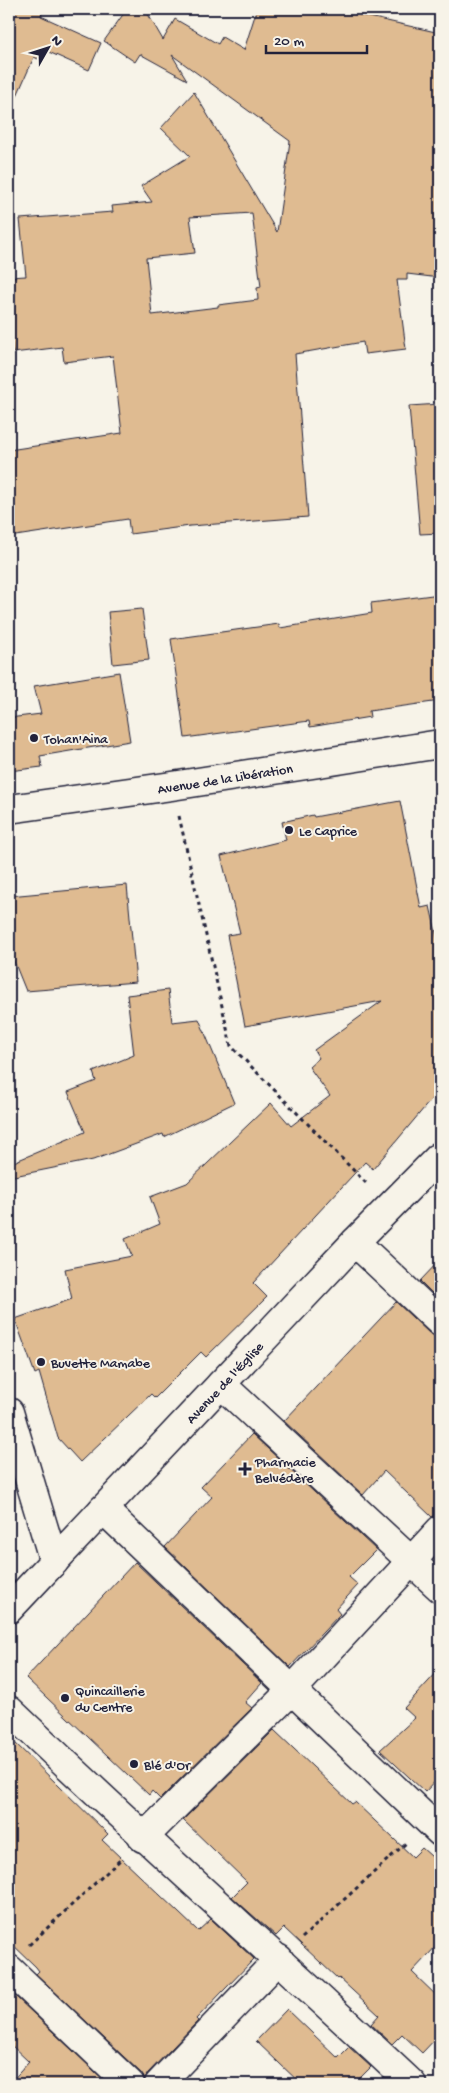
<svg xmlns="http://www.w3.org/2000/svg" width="449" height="2093" viewBox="0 0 449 2093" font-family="'Gochi Hand',sans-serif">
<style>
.building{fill:#dfbb91;stroke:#22223b;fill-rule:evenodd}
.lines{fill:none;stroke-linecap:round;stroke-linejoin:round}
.minor-casing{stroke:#22223b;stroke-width:31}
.major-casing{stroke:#22223b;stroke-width:31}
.path{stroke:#22223b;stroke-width:3;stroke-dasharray:4 4;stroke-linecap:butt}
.minor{stroke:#f7f3e8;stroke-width:28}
.major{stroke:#f7f3e8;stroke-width:28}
.poi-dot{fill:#22223b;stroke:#f7f3e8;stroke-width:2}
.labels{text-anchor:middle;stroke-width:4;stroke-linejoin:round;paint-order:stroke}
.poi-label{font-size:14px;fill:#22223b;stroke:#f7f3e8;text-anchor:start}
.street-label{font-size:14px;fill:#22223b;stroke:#f7f3e8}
</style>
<rect width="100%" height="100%" fill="#f7f3e8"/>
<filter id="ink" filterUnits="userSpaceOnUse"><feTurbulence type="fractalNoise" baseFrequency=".02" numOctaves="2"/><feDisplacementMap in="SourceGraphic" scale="10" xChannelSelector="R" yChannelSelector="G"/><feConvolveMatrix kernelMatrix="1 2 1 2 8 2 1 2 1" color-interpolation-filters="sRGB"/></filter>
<g filter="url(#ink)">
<g class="building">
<path d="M9,9h35l-3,7 60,27 -12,27 -47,-21 -4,10 -4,-2 -25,57z"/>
<path d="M127,9h18l18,31 12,-21 43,25 4,-7 22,13 13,-41h77l106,24v245l-33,-4v6h-10l9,69 -41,5 -2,-12 -68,12 13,163 -118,9 -60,8 -2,-15 -119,18v-87l113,-17 -9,-77 -49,6 -2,-15 -49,6 -3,-26 -1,-50 17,-1 -6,-57 93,-7 -1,-6 40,-4 -11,-16 49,-30 -29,-28 33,-36 83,140 13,-91 -118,-86 15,25 -47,-26 -5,8 -31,-21zM252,213l9,74 -4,1 1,12 -40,5v2l-66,8 -6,-57 49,-5 -5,-36z"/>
<path d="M440,404v129l-20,1 -11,-128z"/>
<path d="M440,594v107l-71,10 1,6 -60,10 -1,-6 -124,17 -14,-99 108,-15 1,4 92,-15 -1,-10z"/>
<path d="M142,609l7,51 -36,4 -5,-52z"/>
<path d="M119,672l11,69 -90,15 2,11 -33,4v-53l32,-4 -7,-28z"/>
<path d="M400,801l21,107 9,-2 10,44v139l-67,80 -8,-7 -112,121 14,14 -61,60 -5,-5 -46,46 -4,-4 -71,68 -22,-24 -19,-66 -4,2 -20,-55 57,-20 -7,-30 67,-13 -7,-17 35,-15 -10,-27 37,-14 84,-80 20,23 39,-30 -21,-29 10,-9 -5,-8 68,-49 -137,25 -18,-91 13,-2 -19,-77 65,-16 -4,-18 31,-7 1,2z"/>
<path d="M127,885l9,97 -110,9 -17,-42v-53z"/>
<path d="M168,990l4,32 27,-3 35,84 -70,34 -1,-3 -70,26 -84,17v-13l76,-32 -17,-40 28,-11 -3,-9 41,-17 -7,-60z"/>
<path d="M440,1260v41l-20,-20z"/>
<path d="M396,1302l33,31 11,4v178l-8,2 -48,-46 -21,24 -79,-74z"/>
<path d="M252,1434l124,116 -27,27 9,8 -22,24 4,5 -50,53 -125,-120 47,-50 -11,-10z"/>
<path d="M135,1562l127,121 -17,19 7,6 -92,91 -8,-8 -3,4 -123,-117z"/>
<path d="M440,1669v107l-15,16 -45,-42 35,-32 -11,-10z"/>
<path d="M274,1730l78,74 3,-2 58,55 9,-9 18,16v78l-28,30 28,27v35l-18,19 -20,-19 -10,10 -21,-20 8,-9 -40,-37 -1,1 -54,-51 -8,8 -44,-39 15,-15 -64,-62z"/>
<path d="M9,1737l99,97 -6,6 96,91 13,-12 43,40 -58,60 2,2 -50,52 -3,6 -4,-6 -105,-99 3,-3 -3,-4 -27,-26z"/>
<path d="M15,1996l93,88h-99l20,-22 -20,-19v-40z"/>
<path d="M287,2009l51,49 11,-11 22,20 -12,12 6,5h-64l-45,-43z"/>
</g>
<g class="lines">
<g class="minor-casing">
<g id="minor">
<path d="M355,1242l85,80"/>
<path d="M221,1384l219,204"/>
<path d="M9,1412l45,150"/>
<path d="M103,1509l337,323"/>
<path d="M9,1609l346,-367 85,-86"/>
<path d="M9,1710c133,127 270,249 403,374"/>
<path d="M143,1838l149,-148 148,-160"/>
<path d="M9,1969l121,115"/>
<path d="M159,2084l120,-125"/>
</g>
</g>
<g class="major-casing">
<path id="major" d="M9,809l163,-23 268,-42"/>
</g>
<g class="path">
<path d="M179,816l52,230 137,139"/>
<path d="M302,1938l104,-95"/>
<path d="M29,1945l92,-86"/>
</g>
<use href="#minor" class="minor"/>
<use href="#major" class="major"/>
</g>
</g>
<g class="poi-dot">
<circle cx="34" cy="738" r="5"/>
<circle cx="289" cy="830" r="5"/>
<circle cx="41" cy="1362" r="5"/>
<path d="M242.5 1461.5h5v5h5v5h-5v5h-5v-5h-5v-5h5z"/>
<circle cx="65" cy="1698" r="5"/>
<circle cx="134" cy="1764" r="5"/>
</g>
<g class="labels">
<g class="poi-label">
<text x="44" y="743">Tohan'Aina</text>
<text x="299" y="835">Le Caprice</text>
<text x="51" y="1367">Buvette Mamabe</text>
<text x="255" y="1466">Pharmacie<tspan x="255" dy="16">Belvédère</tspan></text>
<text x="75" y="1695">Quincaillerie<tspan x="75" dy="16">du Centre</tspan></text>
<text x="144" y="1769">Blé d'Or</text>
</g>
<g class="street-label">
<text transform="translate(225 778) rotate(-9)" y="5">Avenue de la Libération</text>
<text transform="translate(224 1382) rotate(-47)" y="5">Avenue de l'Église</text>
</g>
</g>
<rect width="449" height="2093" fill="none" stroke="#f7f3e8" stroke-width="30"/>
<rect x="15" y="15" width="419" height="2063" fill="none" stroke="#22223b" stroke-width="2" filter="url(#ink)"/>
<g transform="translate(48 48) rotate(51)" stroke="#f7f3e8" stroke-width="4" paint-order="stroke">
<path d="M0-4L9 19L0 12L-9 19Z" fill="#22223b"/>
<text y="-8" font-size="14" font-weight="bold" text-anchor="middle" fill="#22223b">N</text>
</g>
<path d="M266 45v8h101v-8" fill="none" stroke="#22223b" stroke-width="2.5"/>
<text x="274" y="45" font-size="15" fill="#22223b" stroke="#f7f3e8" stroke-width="4" paint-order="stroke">20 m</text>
</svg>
